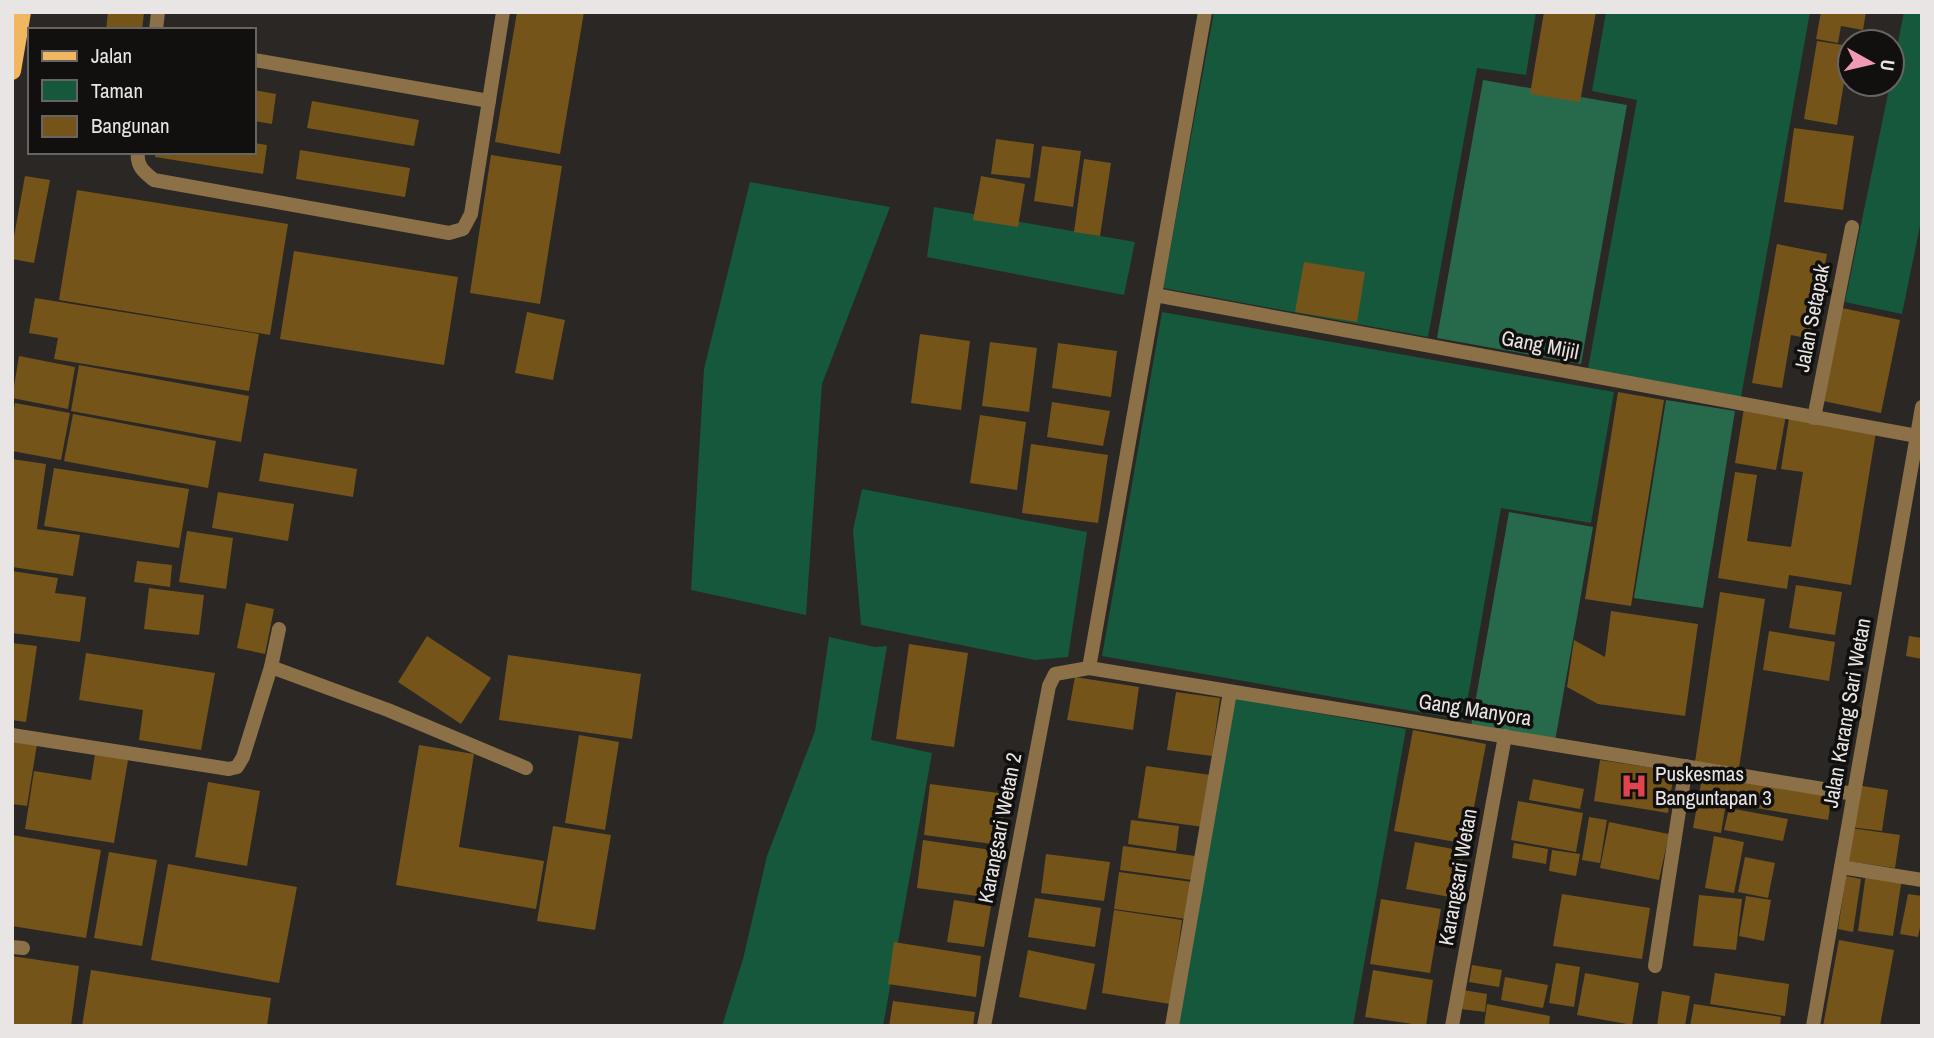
<svg xmlns="http://www.w3.org/2000/svg" width="1934" height="1038" viewBox="0 0 1934 1038" font-family="'Archivo Narrow',sans-serif">
<style>
.green{fill:#16583c}
.forest{fill:#276a4b}
.building{fill:#745419}
.lines{fill:none;stroke-linecap:round;stroke-linejoin:round}
.lane{stroke:#8b7048;stroke-width:14}
.street{stroke:#8b7048;stroke-width:14}
.primary{stroke:#f0b760;stroke-width:18}
.labels{text-anchor:middle;stroke-width:7;stroke-linejoin:round;paint-order:stroke}
.street-label{font-size:21px;fill:#e8e5e4;stroke:#11100f}
.poi-label{font-size:21px;fill:#e8e5e4;stroke:#11100f;text-anchor:start}
</style>
<rect width="100%" height="100%" fill="#2a2725"/>
<g class="green">
<path d="M1214,12h322l-10,63 -49,-7 -49,269 -265,-49z"/>
<path d="M1606,12h204l-69,385 -153,-28 49,-269 -45,-9z"/>
<path d="M1904,12h18v204l-20,98 -57,-12 45,-218h2v-11z"/>
<path d="M750,182l140,25 -68,177 -16,231 -115,-25 13,-221z"/>
<path d="M934,207l201,35 -11,53 -197,-38z"/>
<path d="M1162,312l452,80 -23,131 -90,-15 -37,212 -362,-64z"/>
<path d="M862,489l225,43 -19,125 -33,3 -174,-35 -8,-95z"/>
<path d="M829,637l46,10 12,-1 -16,94 61,13 -49,273h-161l21,-67 24,-103 48,-125z"/>
<path d="M1232,698l174,31 -53,297h-179z"/>
</g>
<g class="forest">
<path d="M1483,80l144,25 -46,259 -144,-26z"/>
<path d="M1666,400l69,11 -32,197 -69,-10z"/>
<path d="M1509,512l84,15 -38,214 -84,-15z"/>
</g>
<g class="building">
<path d="M108,12l36,1 -2,17h-36z"/>
<path d="M517,12h67l-24,142 -65,-12z"/>
<path d="M1544,12h52l-16,90 -50,-8z"/>
<path d="M1821,12h45l-3,18 -22,-4 -3,17 -22,-4z"/>
<path d="M1817,41l33,5 -13,79 -33,-6z"/>
<path d="M254,90l22,4 -4,30 -18,-3z"/>
<path d="M312,101l107,19 -5,26 -107,-18z"/>
<path d="M1794,128l60,8 -11,74 -59,-8z"/>
<path d="M996,139l38,5 -4,34 -39,-4z"/>
<path d="M254,143l13,2 -4,29 -108,-17 1,-5h98z"/>
<path d="M1042,146l39,5 -8,56 -39,-6z"/>
<path d="M300,150l110,18 -5,29 -109,-18z"/>
<path d="M491,155l71,11 -22,138 -70,-11z"/>
<path d="M1084,159l27,4 -11,73 -26,-4z"/>
<path d="M25,176l25,4 -16,83 -22,-4v-12z"/>
<path d="M981,176l44,8 -7,43 -45,-7z"/>
<path d="M77,190l211,34 -18,111 -211,-35z"/>
<path d="M1777,244l50,10 -16,85 -20,-4 -9,53 -30,-5z"/>
<path d="M294,251l164,26 -14,88 -164,-26z"/>
<path d="M1304,262l61,10 -8,50 -62,-10z"/>
<path d="M35,298l224,36 -10,57 -195,-32 4,-21 -29,-5z"/>
<path d="M1842,308l58,12 -19,93 -58,-12z"/>
<path d="M527,312l38,8 -12,60 -38,-7z"/>
<path d="M920,334l50,7 -9,69 -50,-7z"/>
<path d="M990,342l47,6 -8,64 -47,-6z"/>
<path d="M1058,343l59,8 -6,46 -59,-9z"/>
<path d="M19,356l56,11 -7,42 -56,-11z"/>
<path d="M79,365l170,31 -8,46 -170,-31z"/>
<path d="M1618,392l46,8 -33,206 -46,-7z"/>
<path d="M1052,402l58,9 -7,35 -56,-9z"/>
<path d="M15,403l55,10 -9,47 -49,-9v-32z"/>
<path d="M1744,408l42,7 -10,55 -41,-7z"/>
<path d="M73,414l143,27 -8,47 -144,-27z"/>
<path d="M980,415l46,7 -9,68 -47,-7z"/>
<path d="M1789,418l87,14 -25,153 -62,-10 -2,14 -69,-11 17,-106 22,3 -10,66 44,6 12,-75 -22,-3z"/>
<path d="M1031,444l77,11 -10,68 -76,-10z"/>
<path d="M264,453l93,16 -4,28 -94,-16z"/>
<path d="M12,459l34,5 -9,65 43,6 -7,41 -61,-9z"/>
<path d="M54,468l135,21 -10,59 -135,-22z"/>
<path d="M218,492l76,12 -6,37 -76,-13z"/>
<path d="M187,531l46,7 -7,51 -47,-7z"/>
<path d="M137,561l35,4 -2,22 -36,-5z"/>
<path d="M12,571l46,7 -3,15 31,4 -6,45 -68,-9z"/>
<path d="M1796,585l46,7 -7,43 -46,-7z"/>
<path d="M149,588l55,7 -5,40 -55,-6z"/>
<path d="M1720,592l45,7 -26,169 -44,-6z"/>
<path d="M246,603l28,6 -9,45 -28,-6z"/>
<path d="M1611,611l87,13 -13,92 -87,-12 -31,-17 7,-47 31,17z"/>
<path d="M1769,631l66,11 -6,39 -66,-11z"/>
<path d="M427,636l64,42 -30,46 -63,-42z"/>
<path d="M1909,636l13,2v21l-16,-3z"/>
<path d="M12,643l25,3 -11,76 -14,-2z"/>
<path d="M909,644l59,9 -14,94 -58,-8z"/>
<path d="M86,653l129,20 -14,77 -62,-10 4,-30 -64,-10z"/>
<path d="M508,655l133,19 -9,65 -133,-19z"/>
<path d="M1075,677l64,10 -6,43 -66,-10z"/>
<path d="M1176,692l44,6 -8,58 -45,-6z"/>
<path d="M1413,730l73,14 -19,100 -73,-13z"/>
<path d="M579,735l40,7 -14,88 -40,-7z"/>
<path d="M12,740l25,4 -10,62 -15,-2z"/>
<path d="M419,745l55,9 -15,93 85,14 -8,48 -140,-24z"/>
<path d="M95,754l33,6 -14,83 -89,-14 9,-58 57,9z"/>
<path d="M1600,760l74,11 -6,42 -74,-12z"/>
<path d="M1146,766l65,9 -8,52 -65,-9z"/>
<path d="M1703,773l129,23 -4,24 -102,-17 -5,30 -28,-5z"/>
<path d="M1533,779l51,10 -4,20 -51,-9z"/>
<path d="M208,782l52,9 -13,75 -52,-9z"/>
<path d="M930,784l76,10 -6,51 -76,-10z"/>
<path d="M1856,785l32,5 -6,41 -32,-4z"/>
<path d="M1518,801l65,12 -7,39 -65,-12z"/>
<path d="M1729,808l59,11 -5,22 -59,-11z"/>
<path d="M1589,817l18,3 -7,43 -18,-3z"/>
<path d="M1131,820l48,6 -3,25 -48,-7z"/>
<path d="M1609,822l60,12 -10,46 -59,-12z"/>
<path d="M553,826l58,9 -16,95 -58,-9z"/>
<path d="M1851,828l49,7 -5,33 -49,-7z"/>
<path d="M12,835l89,15 -15,88 -74,-12z"/>
<path d="M1714,836l30,6 -10,51 -29,-5z"/>
<path d="M923,840l75,11 -6,47 -75,-10z"/>
<path d="M1415,842l49,9 -9,47 -49,-9z"/>
<path d="M1514,843l34,6 -2,15 -34,-6z"/>
<path d="M1123,846l72,10 -3,24 -72,-10z"/>
<path d="M1552,850l28,4 -4,22 -27,-5z"/>
<path d="M109,852l48,8 -15,86 -48,-8z"/>
<path d="M1046,854l64,8 -6,39 -63,-8z"/>
<path d="M1745,857l30,6 -7,35 -30,-6z"/>
<path d="M168,864l129,23 -18,96 -128,-23z"/>
<path d="M1119,872l73,10 -6,37 -72,-10z"/>
<path d="M1866,873l36,5 -9,58 -35,-5z"/>
<path d="M1846,876l15,3 -8,53 -15,-3z"/>
<path d="M1562,894l88,14 -8,51 -89,-13z"/>
<path d="M1908,894l14,2v22l-4,19 -18,-3z"/>
<path d="M1699,895l43,4 -6,51 -43,-4z"/>
<path d="M1746,896l25,4 -7,41 -25,-5z"/>
<path d="M1035,898l66,10 -6,39 -67,-10z"/>
<path d="M1381,899l60,10 -11,64 -60,-9z"/>
<path d="M954,900l37,6 -7,41 -37,-5z"/>
<path d="M1114,910l68,10 -12,84 -68,-11z"/>
<path d="M1839,940l55,10 -14,76h-57z"/>
<path d="M894,942l87,14 -5,41 -88,-13z"/>
<path d="M1028,950l67,14 -9,46 -67,-13z"/>
<path d="M12,956l67,10 -8,60h-59z"/>
<path d="M1556,963l24,4 -6,40 -25,-4z"/>
<path d="M1472,965l30,5 -3,17 -30,-5z"/>
<path d="M91,970l180,28 -4,28h-185z"/>
<path d="M1373,970l60,10 -7,46 -61,-9z"/>
<path d="M1585,973l54,10 -7,42 -55,-10z"/>
<path d="M1715,973l74,11 -4,32 -75,-12z"/>
<path d="M1505,977l43,8 -5,23 -42,-8z"/>
<path d="M1463,990l24,4 -2,18 -25,-3z"/>
<path d="M1662,991l28,5 -5,30h-28z"/>
<path d="M893,1001l82,11 -2,14h-84z"/>
<path d="M1487,1004l63,12 -1,10h-65z"/>
<path d="M1694,1004l87,13 -1,9h-90z"/>
</g>
<g class="lines">
<g class="lane">
<path d="M156,30l2,-18"/>
<path d="M254,60l235,41"/>
<path d="M138,152c-2,14 6,20 16,28l295,53 14,-4 8,-15 32,-202"/>
<path d="M12,947l11,1"/>
</g>
<g class="street">
<path d="M1155,295l762,141"/>
<path d="M1814,418l38,-191"/>
<path d="M271,667l117,43 138,58"/>
<path d="M1089,668l116,-656"/>
<path d="M12,735l217,34 8,-2 6,-10 28,-90 8,-38"/>
<path d="M1841,867l81,13"/>
<path d="M1655,966l31,-200"/>
<path d="M984,1026l65,-340 6,-12 34,-6 765,126"/>
<path d="M1172,1026l58,-334"/>
<path d="M1452,1026l53,-290"/>
<path d="M1813,1026l109,-619"/>
</g>
<path class="primary" d="M12,71l10,-59"/>
</g>
<defs>
<g id="hospital-bare" transform="scale(2.1)"><path d="M-5-5h3v3.5h4V-5h3V5h-3V1.5h-4V5h-3Z" fill="#e0444e" stroke="#11100f" stroke-width="2.5" paint-order="stroke"/></g>
</defs>
<g fill-rule="evenodd">
<use href="#hospital-bare" x="1634" y="786"/>
</g>
<g class="labels">
<g class="street-label">
<text transform="translate(1812 318) rotate(-79)" y="7">Jalan Setapak</text>
<text transform="translate(1540 345) rotate(11)" y="7">Gang Mijil</text>
<text transform="translate(1475 710) rotate(9)" y="7">Gang Manyora</text>
<text transform="translate(1847 713) rotate(-80)" y="7">Jalan Karang Sari Wetan</text>
<text transform="translate(1000 828) rotate(-79)" y="7">Karangsari Wetan 2</text>
<text transform="translate(1458 877) rotate(-80)" y="7">Karangsari Wetan</text>
</g>
<g class="poi-label">
<text x="1655" y="781">Puskesmas<tspan x="1655" dy="24">Banguntapan 3</tspan></text>
</g>
</g>
<rect width="1934" height="1038" fill="none" stroke="#e8e5e4" stroke-width="28"/>
<rect x="28" y="28" width="228" height="126" fill="#11100f" stroke="#676564" stroke-width="2"/>
<rect x="42" y="51" width="35" height="10" fill="#f0b760" stroke="#676564" stroke-width="2"/>
<text x="91" y="63" font-size="21" fill="#e8e5e4">Jalan</text>
<rect x="42" y="80" width="35" height="21" fill="#16583c" stroke="#676564" stroke-width="2"/>
<text x="91" y="98" font-size="21" fill="#e8e5e4">Taman</text>
<rect x="42" y="116" width="35" height="21" fill="#745419" stroke="#676564" stroke-width="2"/>
<text x="91" y="133" font-size="21" fill="#e8e5e4">Bangunan</text>
<g transform="translate(1871 63) rotate(98)"><circle r="33" fill="#11100f" stroke="#676564" stroke-width="2"/>
<path d="M0-5L12 26L0 18L-12 26Z" fill="#f09ab6"/>
<text y="-10" font-size="19" font-weight="bold" text-anchor="middle" fill="#e8e5e4">U</text>
</g>
</svg>
